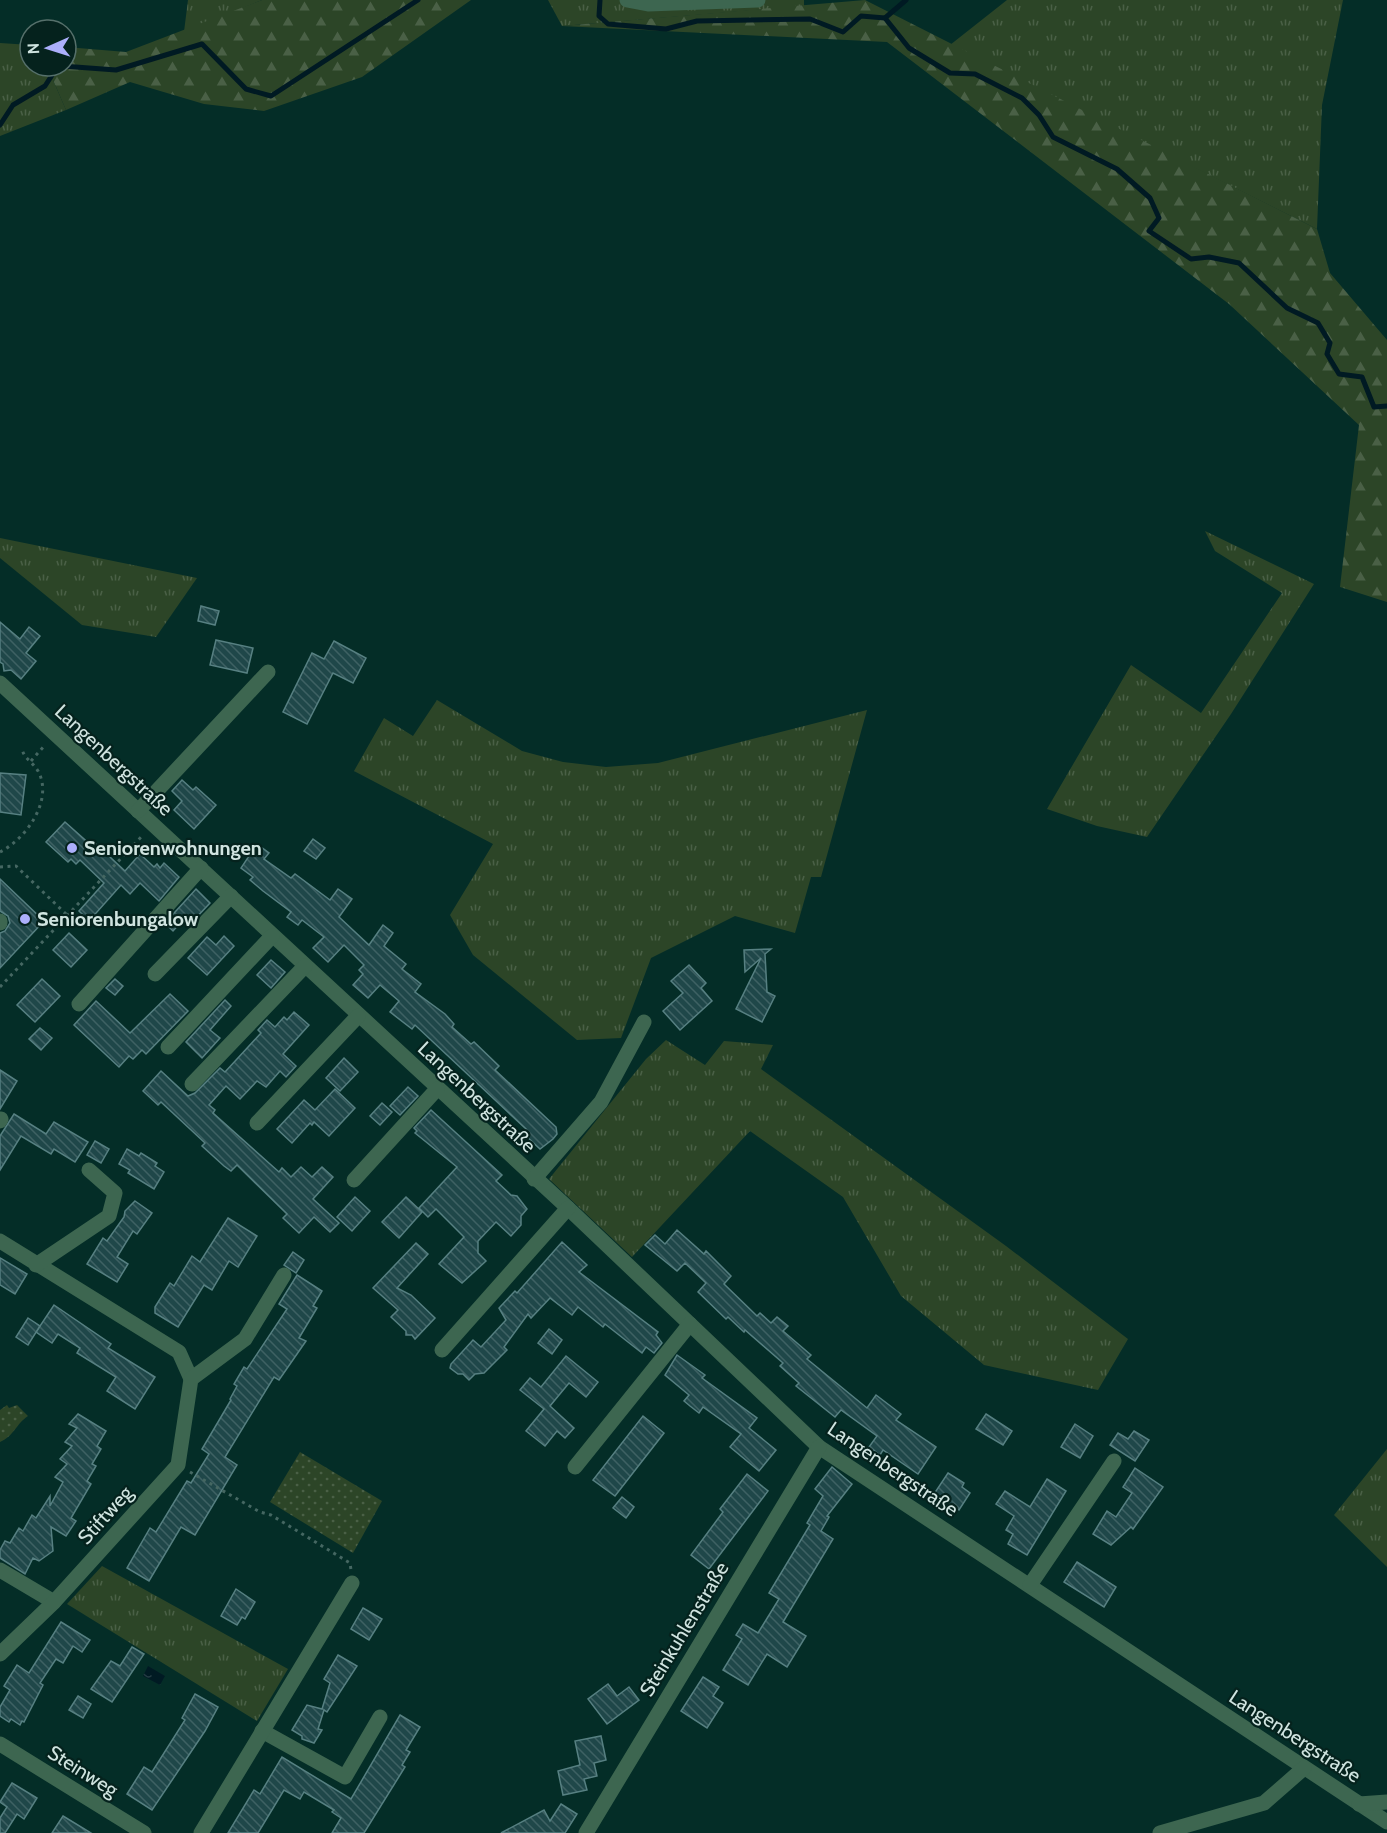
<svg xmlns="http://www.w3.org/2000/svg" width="1387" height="1833" viewBox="0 0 1387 1833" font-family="Cabin,sans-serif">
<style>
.grass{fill:url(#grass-tufts)}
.forest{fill:url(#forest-firs)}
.park{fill:url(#park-dots)}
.water{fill:url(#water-ripples)}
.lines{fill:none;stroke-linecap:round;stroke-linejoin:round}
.stream{stroke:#001a23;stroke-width:5}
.building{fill:url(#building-back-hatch);stroke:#578082;stroke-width:1.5}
.path{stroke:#456762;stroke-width:3;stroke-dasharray:3 4.5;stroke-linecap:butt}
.minor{stroke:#3d6650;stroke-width:15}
.poi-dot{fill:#acaffb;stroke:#05221d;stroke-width:2}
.labels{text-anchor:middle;stroke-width:4.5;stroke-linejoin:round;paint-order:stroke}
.street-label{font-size:20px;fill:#d0e4e0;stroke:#05221d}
.poi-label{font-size:20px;font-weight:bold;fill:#d0e4e0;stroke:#05221d;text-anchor:start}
</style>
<defs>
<pattern id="grass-tufts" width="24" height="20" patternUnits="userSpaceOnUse" patternTransform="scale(1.5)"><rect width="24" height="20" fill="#2c4527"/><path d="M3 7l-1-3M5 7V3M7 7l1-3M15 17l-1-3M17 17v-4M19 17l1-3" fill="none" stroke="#4a6046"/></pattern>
<pattern id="forest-firs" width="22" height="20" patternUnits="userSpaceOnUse" patternTransform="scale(1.5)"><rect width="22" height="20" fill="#2c4527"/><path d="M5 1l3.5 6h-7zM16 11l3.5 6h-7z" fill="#4a6046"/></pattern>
<pattern id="park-dots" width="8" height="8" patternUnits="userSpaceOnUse" patternTransform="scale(1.5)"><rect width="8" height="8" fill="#2c4527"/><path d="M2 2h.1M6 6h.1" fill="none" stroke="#4a6046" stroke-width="1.8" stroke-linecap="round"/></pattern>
<pattern id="water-ripples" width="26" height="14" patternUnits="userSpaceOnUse" patternTransform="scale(1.5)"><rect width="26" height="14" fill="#001a23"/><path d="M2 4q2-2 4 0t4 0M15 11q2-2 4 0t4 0" fill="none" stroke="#243b43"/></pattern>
<pattern id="building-back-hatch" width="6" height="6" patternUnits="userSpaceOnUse" patternTransform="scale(1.5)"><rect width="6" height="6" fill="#1f4749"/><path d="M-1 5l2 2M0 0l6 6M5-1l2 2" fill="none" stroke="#3e6163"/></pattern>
</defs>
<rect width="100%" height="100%" fill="#042d27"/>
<g class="grass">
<path d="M188,0h74l-78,32z"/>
<path d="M548,0h256v6l-242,20z"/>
<path d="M1007,0h336l-21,105 -5,124 -367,-184z"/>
<path d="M0,43l30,2v21h17l19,44 -66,26z"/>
<path d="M1205,531l109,53 -83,130 -84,123 -50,-11 -50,-17 84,-144 70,48 81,-120 -67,-42z"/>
<path d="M0,538l197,40 -41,59 -74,-12 -82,-67z"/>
<path d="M437,700l85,51 41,11 43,5 52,-4 209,-53 -46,167h-10l-16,56 -60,-17 -84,42 -30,80 -44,2 -104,-85 -23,-40 43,-71 -139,-73 30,-53 29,18z"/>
<path d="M666,1040l39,25 19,-24 49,4 -12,24 245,177 122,93 -30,51 -114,-25 -83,-69 -58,-99 -93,-66 -118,126 -83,-78 97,-120z"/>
<path d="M1387,1449v118l-53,-52z"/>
<path d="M102,1566l186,103 -31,52 -190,-117z"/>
</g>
<g class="forest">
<path d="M262,0h209l-109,77 -98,34 -60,-7 -74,-22 -64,28 -19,-44h19v-19l60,5z"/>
<path d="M865,0l452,229 13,44 57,67v262l-47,-15 19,-162 -130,-121 -342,-262 -325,-16z"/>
</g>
<g class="park">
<path d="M7,1405l2,3 8,-3 11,11c-12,8 -14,20 -28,26v-32z"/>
<path d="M300,1452l82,49 -29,52 -83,-51z"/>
</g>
<path class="water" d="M148,1666l17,10 -5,9 -17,-9z"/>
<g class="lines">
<g class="stream">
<path d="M600,0l-1,16 9,8 58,5 31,-8 113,-2 33,13 18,-16 24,2 24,30 41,25 25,1 47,24 17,17 14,22 64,32 33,29 9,20 -10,13 42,28 18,-2 30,6 48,45 31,15 12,20 -3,11 12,20 23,3 12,30 13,-1"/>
<path d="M885,18l21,-18"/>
<path d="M0,125l13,-20 32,-19 11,-17 6,-3 54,4 86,-26 44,45 25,7 147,-96"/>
</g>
</g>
<g class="building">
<path d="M201,606l18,5 -4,14 -17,-4z"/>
<path d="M0,622l20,17 9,-12 11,9 -14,17 10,8 -15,18 -10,-9 -7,1 -1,-7 -3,-2z"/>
<path d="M216,640l37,8 -6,25 -37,-8z"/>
<path d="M334,641l32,17 -13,25 -20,-10 -26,51 -24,-12 29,-59 12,6z"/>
<path d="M0,773l26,2 -5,40 -21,-3z"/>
<path d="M182,780l11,10 3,-3 20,18 -22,24 -20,-19 8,-9 -10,-10z"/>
<path d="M65,822l27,24 3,-3 30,28 15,-17 14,13 3,-3 3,4 4,-5 15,14 -20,24 -19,-18 -10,11 -9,-9 -32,36 -10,-10 25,-28 -24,-23 -4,4 -5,-5 -3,3 -22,-20z"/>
<path d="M313,839l12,9 -9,11 -12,-8z"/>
<path d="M257,844l12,9 -5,6 27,19 4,-4 35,26 8,-11 14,10 -13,18 30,28 14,-20 10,8 -9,13 22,18 -4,5 19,15 -6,8 30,22 9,10 -2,3 19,17 3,-2 25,24 -4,4 61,57 1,7 -4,5 -13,10 -17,-16 3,-4 -111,-104 -3,4 -22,-17 9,-11 -19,-16 -12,13 -15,-13 10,-11 -4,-4 5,-5 -20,-20 -16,17 -15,-14 11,-11 -22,-17 -4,5 -11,-8 4,-5 -28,-21 -13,-11 3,-3 -12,-9z"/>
<path d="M0,879l44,42 -44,47v-35l5,-2 5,-8 -2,-7 -8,-5z"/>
<path d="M196,889l14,14 -19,20 -5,-6 -13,14 -8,-8z"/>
<path d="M69,933l18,17 -16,17 -18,-17z"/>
<path d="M224,936l10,10 -27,29 -19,-17 19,-21 9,8z"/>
<path d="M771,949l-6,5 2,38 8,4 -13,26 -26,-13 25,-51 -16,14 -1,-22z"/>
<path d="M271,960l14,12 -14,16 -14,-13z"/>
<path d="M689,965l17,18 -5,5 11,13 -32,29 -17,-19 20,-18 -12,-12z"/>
<path d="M42,979l18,17 -25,26 -18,-17z"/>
<path d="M115,979l8,7 -8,9 -9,-7z"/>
<path d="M170,994l18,17 -42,43 -4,-4 -9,9 -4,-3 -10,11 -45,-42 22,-24 34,32z"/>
<path d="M225,1000l6,6 -21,24 10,8 -18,20 -16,-16z"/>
<path d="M294,1012l15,13 -26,29 13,12 -10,11 -6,-6 -14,16 -9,-6 -17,18 -14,-13 -17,19 6,5 -2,3 66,59 3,-4 9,9 10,-10 11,10 10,-10 11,10 -20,22 26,24 -9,9 -16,-15 -15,16 -16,-15 4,-4 -50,-49 -6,6 -7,-5 -22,-20 3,-3 -44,-41 -3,3 -15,-14 18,-20 27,25 7,-3 25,-25 5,4 36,-39 -3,-3 9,-10 8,7 9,-10 3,3z"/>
<path d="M40,1028l12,10 -11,12 -12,-11z"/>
<path d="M344,1058l14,14 -18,19 -14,-13z"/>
<path d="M0,1070l17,11 -17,28z"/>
<path d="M408,1087l10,9 -18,19 -10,-9z"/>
<path d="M335,1089l20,19 -26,28 -15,-14 -2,3 -2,-2 -18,20 -15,-14 27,-29 11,10z"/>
<path d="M382,1103l10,9 -12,13 -10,-9z"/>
<path d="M431,1110l71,65 -6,6 15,14 6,1 10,13 -6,7v9l-10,11 -15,-14 -18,19v12l8,8 -24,22 -23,-19 25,-27 -28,-28 -8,8 -9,-9 38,-41 -42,-34 2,-2 -3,-3z"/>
<path d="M14,1114l32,20 8,-12 34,20 -13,20 -21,-13 -3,5 -30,-18 -21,34v-34z"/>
<path d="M95,1141l14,8 -8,14 -14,-8z"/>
<path d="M127,1149l12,7 2,-3 16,10 -2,3 9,6 -10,17 -26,-16 2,-3 -11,-6z"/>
<path d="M355,1197l15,14 -18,20 -15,-14z"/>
<path d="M406,1197l16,15 -23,26 -17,-16z"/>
<path d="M135,1201l17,12 -15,21 -4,-3 -16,26 11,7 -11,18 -30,-18 16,-26 4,3 17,-24 1,-6z"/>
<path d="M228,1218l29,18 -19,31 -9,-6 -17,29 -8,-5 -26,42 -23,-14v-6l15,-24 4,3 18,-30 8,6z"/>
<path d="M677,1230l27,24 2,-3 25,25 -7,8 33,32 3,-3 11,10 6,-6 11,9 -5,5 28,24 -4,4 60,49 9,-13 25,19 -5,6 40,27 -18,27 -35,-24 -3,5 -11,-8 8,-11 -36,-26 -6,7 -39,-31 3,-3 -19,-17 3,-3 -38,-33 -1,2 -16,-15 -2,2 -28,-27 8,-9 -21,-20 -8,8 -32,-26 10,-10 10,9z"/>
<path d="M562,1242l25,23 -8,7 79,60 -2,3 6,8 -8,10 -8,-6 -4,6 -37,-29 -2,3 -25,-20 -6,8 -22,-17 -19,20 -3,-4 -24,33 3,3 -23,23 -9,1 -6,6 -6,-6h-5l-8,-6 1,-4 22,-24 8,7 25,-27 -7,-12 16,-17 2,2z"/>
<path d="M416,1243l12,11 -31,34 14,7 24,23 -20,21 -3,-4h-6v-4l-15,-14 7,-7 -25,-22z"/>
<path d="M293,1252l11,8 -8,13 -12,-8z"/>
<path d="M0,1258l27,16 -12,20 -15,-9z"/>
<path d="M297,1275l25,16 -9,15 4,2 -18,30 7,3 -27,39 -5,-3 -49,80 12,8 -42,70 -14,-8 -32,54 -22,-13 23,-40 6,4 31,-51 4,2 18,-29 -7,-5 29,-49 -1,-1 7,-13 -3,-2 10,-17 3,2 40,-60 -8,-5z"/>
<path d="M54,1305l57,39 -3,4 47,29 -20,32 -28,-18 9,-14 -39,-24 3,-5 -22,-14 -6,9 -16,-11z"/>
<path d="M28,1318l12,8 -12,19 -12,-8z"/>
<path d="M549,1329l13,11 -10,14 -14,-11z"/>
<path d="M677,1355l28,20 -3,3 55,40 -8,10 27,22 -17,21 -29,-24 11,-13 -38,-27 -4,6 -9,-7 -6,-5 5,-6 -24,-20z"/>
<path d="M566,1356l32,26 -12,15 -17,-14 -19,23 24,22 -9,10 -8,-7 -12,15 -19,-15 18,-22 -24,-19 10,-12 11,9z"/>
<path d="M78,1414l28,17 -9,15 4,3 -9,15 4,2 -9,15 4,3 -20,34 5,3 -10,15 -15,-9 2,24 -14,10 -6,-3 -8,16 -25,-16v-8l5,-9 5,2 9,-15 4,3 9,-16 4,3 14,-22v10l13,-24 -8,-5 12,-13 -7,-5 12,-13 -7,-4 12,-14 -8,-4z"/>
<path d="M986,1414l26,17 -9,14 -27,-16z"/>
<path d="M643,1416l21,17 -49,63 -22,-16z"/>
<path d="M1075,1424l18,12 -13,22 -19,-11z"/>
<path d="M1134,1431l15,9 -14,21 -25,-16 8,-12 10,6z"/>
<path d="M832,1467l20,17 -25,32 2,1 -8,14 12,8 -50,83 23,14 -19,31 -20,-13 -19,31 -25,-15 19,-31 -6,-4 7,-11 15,9 21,-34 -10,-6 41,-68 -3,-2 16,-27 -8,-7z"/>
<path d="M1135,1468l28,19 -30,42 -2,-2 -20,18 -18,-11 14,-23 9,6 16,-24 -9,-6z"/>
<path d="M948,1473l16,10 -2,4 8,6 -11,17 -25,-16z"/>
<path d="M747,1474l21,17 -59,78 -18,-14 32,-43 -3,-3z"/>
<path d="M1047,1479l19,12 -39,64 -19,-11 5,-10 -7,-4 8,-14 -18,-12 9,-13 25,16z"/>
<path d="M622,1497l12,10 -8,11 -13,-10z"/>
<path d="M1077,1562l39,25 -12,20 -40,-25z"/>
<path d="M236,1589l19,13 -10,17 -3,-2 -5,8 -16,-9z"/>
<path d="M363,1608l19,11 -13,21 -18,-11z"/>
<path d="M61,1622l29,18 -8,12 -9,-6 -10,17 -7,-4 -16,24 3,2 -19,37 -2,-1 -2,4 -9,-6 -2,3 -9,-6v-9l10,-17 -6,-4 13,-21 12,8z"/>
<path d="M132,1647l12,7 -32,48 -21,-13 20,-28 9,5z"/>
<path d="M338,1655l19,11 -30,46 -3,-2 -6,19 4,1 -8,13 -12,-4v-3l-10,-6 15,-25 15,4 8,-26 -6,-4z"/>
<path d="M703,1677l16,10 -6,9 10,7 -16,25 -26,-17z"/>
<path d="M608,1684l9,12 12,-9 10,13 -32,24 -19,-25z"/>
<path d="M195,1694l23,13 -13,24 -53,79 -25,-16 17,-27 8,5 33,-52 -3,-2z"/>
<path d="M78,1696l13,8 -8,14 -14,-8z"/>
<path d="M400,1715l20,12 -14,23 4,2 -8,13 3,2 -41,66h-32l9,-15 -9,-6 2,-2 -30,-18 -4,7 -16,-9 -26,43h-30l26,-43 6,4 22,-37 69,42z"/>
<path d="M601,1736l5,24 -12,3 3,13 -13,3 3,11 -24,5 -5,-24 22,-6 -5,-24z"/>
<path d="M12,1783l25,15 -13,21 -7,-5 -12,19h-5v-15l7,-11 -7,-5z"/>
<path d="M561,1804l16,10 -12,19h-64l43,-23 6,11z"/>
<path d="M63,1816l28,17h-39z"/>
</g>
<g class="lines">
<g class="path">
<path d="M31,761l14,-16"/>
<path d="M0,852c26,-13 54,-52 38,-81 -5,-9 -15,-13 -16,-23"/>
<path d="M0,867l16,-1 51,49"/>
<path d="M0,987l143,-152"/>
<path d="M190,1472l70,40 11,3 79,48 1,7"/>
</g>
<g class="minor">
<path d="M627,0l21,4 110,-4"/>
<path d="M0,683l568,525 251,239 568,375"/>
<path d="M138,811l130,-139"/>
<path d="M0,921v2"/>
<path d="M155,974l76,-78"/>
<path d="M79,1004l122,-136"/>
<path d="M168,1047l104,-111"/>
<path d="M192,1084l113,-118"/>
<path d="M0,1121l1,-2"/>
<path d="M257,1123l101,-107"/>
<path d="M534,1179l67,-77 43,-80"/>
<path d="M354,1180l83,-91"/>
<path d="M0,1241l179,111 12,27"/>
<path d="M36,1265l73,-49 6,-23 -26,-23"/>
<path d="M442,1350l126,-142"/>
<path d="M575,1467l115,-143"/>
<path d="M0,1570l54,32"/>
<path d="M1030,1585l84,-124"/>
<path d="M0,1654l54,-52 124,-137 13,-86 54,-40 39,-64"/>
<path d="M262,1731l83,46 35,-60"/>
<path d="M0,1744l144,89"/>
<path d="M1359,1804l28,-2"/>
<path d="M201,1833l151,-250"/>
<path d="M586,1833l233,-386"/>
<path d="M1160,1833l104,-30 40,-35"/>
</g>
</g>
<g class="poi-dot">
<circle cx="72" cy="848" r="6"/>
<circle cx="25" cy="919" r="6"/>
</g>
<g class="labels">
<g class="street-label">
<text transform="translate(114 760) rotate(43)" y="7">Langenbergstraße</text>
<text transform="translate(477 1097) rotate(43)" y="7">Langenbergstraße</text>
<text transform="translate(893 1469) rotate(34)" y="7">Langenbergstraße</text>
<text transform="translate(105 1515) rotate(-48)" y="7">Stiftweg</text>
<text transform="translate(684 1629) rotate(-59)" y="7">Steinkuhlenstraße</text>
<text transform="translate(1295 1736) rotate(33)" y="7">Langenbergstraße</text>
<text transform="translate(83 1771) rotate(32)" y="7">Steinweg</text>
</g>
<g class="poi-label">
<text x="84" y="855">Seniorenwohnungen</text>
<text x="37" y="926">Seniorenbungalow</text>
</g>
</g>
<g transform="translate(48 48) rotate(267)"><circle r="28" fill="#05221d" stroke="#56706b" stroke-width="1.5"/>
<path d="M0-4.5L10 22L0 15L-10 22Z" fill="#acaffb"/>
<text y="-9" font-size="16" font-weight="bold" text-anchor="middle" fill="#d0e4e0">N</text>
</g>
</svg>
